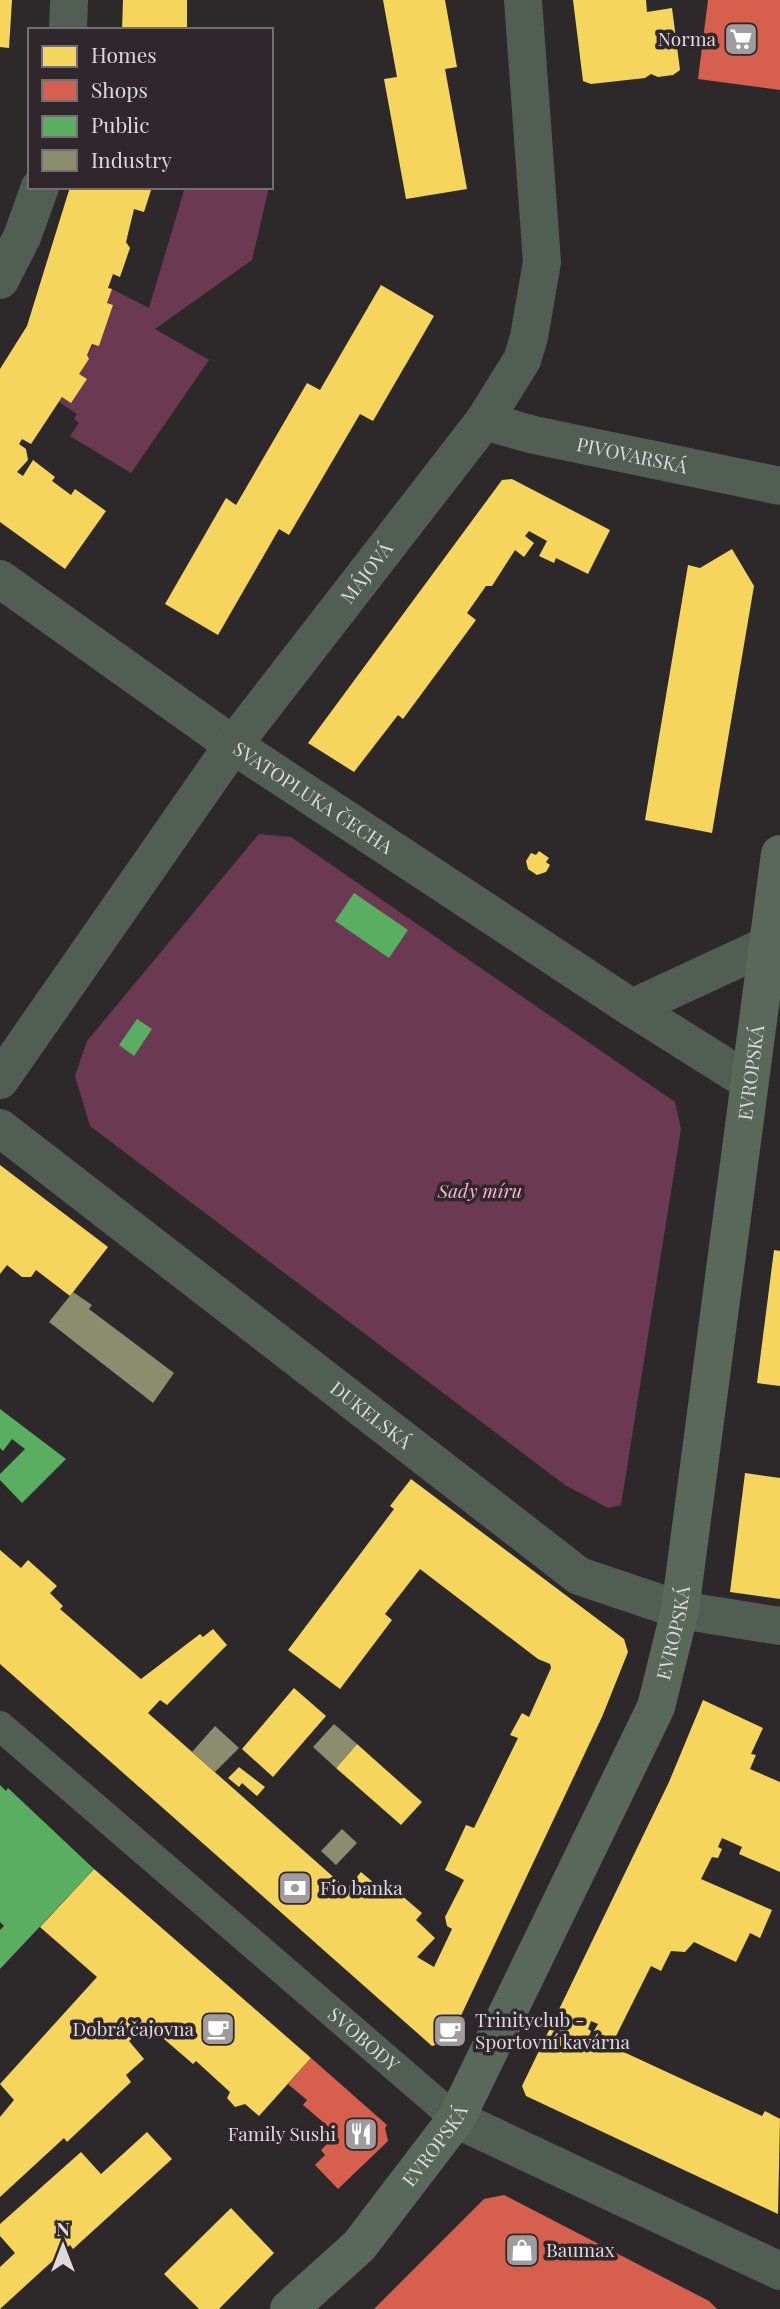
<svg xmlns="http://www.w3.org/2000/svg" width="780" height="2309" viewBox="0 0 780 2309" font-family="'Playfair Display',serif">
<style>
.green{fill:#6b3951}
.homes{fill:#f6d55c}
.shops{fill:#d6604d}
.public{fill:#5aae61}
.industry{fill:#8c8c6e}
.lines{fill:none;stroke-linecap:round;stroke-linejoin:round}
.pedestrian{stroke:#525d53;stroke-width:30}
.minor{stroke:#525d53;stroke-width:38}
.tertiary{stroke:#525d53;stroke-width:38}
.secondary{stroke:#5a685b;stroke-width:38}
.labels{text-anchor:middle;stroke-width:7;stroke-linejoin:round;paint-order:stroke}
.poi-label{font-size:19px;fill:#ded9db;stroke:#2f272b;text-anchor:end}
.street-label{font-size:19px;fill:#ded9db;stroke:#2f272b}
.park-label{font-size:19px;font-style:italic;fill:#fab1d1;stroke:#2f272b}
</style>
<rect width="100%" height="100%" fill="#2d292b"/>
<g class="green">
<path d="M185,187h84l-17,73 -97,69 54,31 -78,113 -61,-37 9,-13 -5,-4 3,-5 -18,-12 30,-43 -2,-4 7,-11 5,2 14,-41 -6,-2 5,-14 37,19z"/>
<path d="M259,834l32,3 384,265 6,27 -60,376 -13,3 -43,-23 -475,-359 -15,-50 12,-35z"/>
</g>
<g class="homes">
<path d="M0,0h12l-3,48 -9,-1z"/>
<path d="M123,0h64v30h-65z"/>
<path d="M383,0h62l12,67 -12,2 22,120 -61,10 -22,-120 13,-2z"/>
<path d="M573,0h73l1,12 25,-4 8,62 -7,5 -15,2 -7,-3 -6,4 -54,6 -8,-3z"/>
<path d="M70,187h82l-8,25 -10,-3 -8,33 4,6 -10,29 -7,-3 -5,14 4,1 -5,14 6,2 -14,41 -7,-2 -5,11 2,4 -10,15 8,5 -16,24 -9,-6 -31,47 -9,-5 -3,5 7,5 2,11 -11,12 6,4 10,-16 22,17 -3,4 19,14 4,-6 31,22 -41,58 -65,-47v-153l27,-43z"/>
<path d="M381,285l53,31 -61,105 -13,-7 -71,121 -10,-6 -61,106 -53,-31 61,-106 10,7 71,-122 13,7z"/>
<path d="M512,479l98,51 -22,44 -32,-16 -2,5 -15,-7 8,-15 -18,-10 -4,5 9,7 -10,14 -9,-7 -23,36h-6l-19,27 9,7 -73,99 -5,-4 -44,57 -46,-29 194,-263z"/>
<path d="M732,549l22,37 -42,247 -67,-13 43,-255 12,3z"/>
<path d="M539,851l10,7 -3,4 4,3 -4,7 -9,3 -9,-6 -2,-8 5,-8 5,2z"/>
<path d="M0,1165l108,82 -38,49 -34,-26 -5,7h-9l-15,-12 -7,9z"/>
<path d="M774,1250l6,1v135l-23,-3z"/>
<path d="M745,1473l35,5v121l-50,-7z"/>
<path d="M411,1479l213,160 4,13 -26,65 -153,324 -17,5 -432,-382v-114l21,18 7,-8 29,26 -7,7 13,13 -3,3 81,70 59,-45 3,3 10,-8 14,16 -60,60 -7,-5 -12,13 199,176 14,-17 27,23 5,-7 29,25 -6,7 19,18 -18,19 17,10 18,-38 -5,-3 -2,-9 19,-37 -19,-10 21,-45 8,3 44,-90 -8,-3 12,-22 7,4 22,-49 -1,-4 -12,-5 -118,-90 -35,45 7,6 -52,69 -52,-39 106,-141 -4,-3z"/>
<path d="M294,1688l32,28 -53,61 -31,-28z"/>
<path d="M703,1700l60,28 -12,26 5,1 -6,14 30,13v90l-41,-18 3,-7 -20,-9 -4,9 4,2 -4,9 -6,-1 -11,22 71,31 -12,28 -10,-5 -14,29 -42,-20 -9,10 -14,-1 -10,20 -10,-5 -37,74 -20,-9 4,-7 -7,-3 -3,8 3,2 -2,5 173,80 3,-5 15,8 -2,95 -252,-118 -4,-10 147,-304z"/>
<path d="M357,1744l65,58 -21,23 -65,-57z"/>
<path d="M239,1767l26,20 -8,9 -15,-13 -3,4 -11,-9z"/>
<path d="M94,1869l217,189 -52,58 -14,-12 -10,3 -8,-9 3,-6 -34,-31 -3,3 -29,-25 3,-3 -17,-15 -21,20 15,18 -18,16 5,7 -64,60 -3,-4 -64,59v-80l14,-17 -14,-16 97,-107 -57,-50z"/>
<path d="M147,2132l25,27 -99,90 -3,-4 -70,64v-42l15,-14 -15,-17v-12l81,-72 20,22z"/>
<path d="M231,2208l43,45 -55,56h-20l-35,-35z"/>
</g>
<g class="shops">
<path d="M708,0h72v90l-82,-11z"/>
<path d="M311,2058l76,67 -2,3 3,13 -50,48 -23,-24 10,-10 -4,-5 16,-16 -34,-29 4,-5 -19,-16z"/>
<path d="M504,2195l205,106 8,8h-343l110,-110z"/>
</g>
<g class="public">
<path d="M354,893l54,37 -19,28 -54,-37z"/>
<path d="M137,1019l15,10 -18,27 -15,-11z"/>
<path d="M0,1409l66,50 -44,44 -22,-23v-6l25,-25 -13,-10 -9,12 -3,-3z"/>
<path d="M0,1785l6,6 2,-3 86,81 -94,100v-39l4,-4 -4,-4z"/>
</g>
<g class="industry">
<path d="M73,1292l19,13 -3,4 85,64 -21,30 -104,-81z"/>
<path d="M334,1724l23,20 -21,24 -23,-21z"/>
<path d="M215,1726l24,22 -24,24 -23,-20z"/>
<path d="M342,1829l15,14 -21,22 -15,-14z"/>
</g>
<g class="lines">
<path class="pedestrian" id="s1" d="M0,1726l456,393"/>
<g class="minor">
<path d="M68,30l1,-30"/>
<path d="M0,280l22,-43 18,-50"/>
<path id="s2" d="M0,579l233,166 399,263 116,73"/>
<path d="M632,1008l136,-63"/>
<path id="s3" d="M0,1128l579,448 101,34 100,16"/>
<path d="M456,2119l324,152"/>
</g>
<g class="tertiary">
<path id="s4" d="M484,421l50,14 246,51"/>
<path id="s5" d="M0,1080l233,-335 251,-324 38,-61 7,-23 13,-75 -19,-262"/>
</g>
<path class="secondary" id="s6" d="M289,2309l70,-63 97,-127 200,-412 24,-97 100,-756"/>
</g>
<defs>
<g id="supermarket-square" transform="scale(1.75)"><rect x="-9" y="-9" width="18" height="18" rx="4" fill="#a09b9d" stroke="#2f272b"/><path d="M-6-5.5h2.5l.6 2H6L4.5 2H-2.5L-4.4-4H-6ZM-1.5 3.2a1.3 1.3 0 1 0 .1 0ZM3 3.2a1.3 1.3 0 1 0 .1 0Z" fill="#fff"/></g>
<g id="bank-square" transform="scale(1.75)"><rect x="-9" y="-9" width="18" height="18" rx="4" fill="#a09b9d" stroke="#2f272b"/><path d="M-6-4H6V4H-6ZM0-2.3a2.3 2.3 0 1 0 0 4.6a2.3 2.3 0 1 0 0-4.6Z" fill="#fff"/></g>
<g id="cafe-square" transform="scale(1.75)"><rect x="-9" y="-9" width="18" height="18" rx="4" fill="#a09b9d" stroke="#2f272b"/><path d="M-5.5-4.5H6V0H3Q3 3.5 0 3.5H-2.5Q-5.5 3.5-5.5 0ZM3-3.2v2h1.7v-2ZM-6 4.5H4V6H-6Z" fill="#fff"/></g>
<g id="restaurant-square" transform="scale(1.75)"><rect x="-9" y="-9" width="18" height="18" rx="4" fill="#a09b9d" stroke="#2f272b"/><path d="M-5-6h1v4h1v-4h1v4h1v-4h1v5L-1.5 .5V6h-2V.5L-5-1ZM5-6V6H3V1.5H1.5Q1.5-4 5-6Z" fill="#fff"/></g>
<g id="shop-square" transform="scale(1.75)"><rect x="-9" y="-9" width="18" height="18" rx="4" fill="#a09b9d" stroke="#2f272b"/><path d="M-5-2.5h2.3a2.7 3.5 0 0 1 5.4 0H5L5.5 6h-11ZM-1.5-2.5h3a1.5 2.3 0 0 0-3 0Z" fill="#fff"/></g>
</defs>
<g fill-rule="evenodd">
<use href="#supermarket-square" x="741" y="39"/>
<use href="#bank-square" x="295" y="1888"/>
<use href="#cafe-square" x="218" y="2029"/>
<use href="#cafe-square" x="450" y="2031"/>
<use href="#restaurant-square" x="361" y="2134"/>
<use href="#shop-square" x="522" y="2250"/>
</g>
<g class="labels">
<g class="poi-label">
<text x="716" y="46">Norma</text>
<text x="320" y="1895" text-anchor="start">Fio banka</text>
<text x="475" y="2027" text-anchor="start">Trinityclub -<tspan x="475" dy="22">Sportovní kavárna</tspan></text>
<text x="194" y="2036">Dobrá čajovna</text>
<text x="336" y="2141">Family Sushi</text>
<text x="546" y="2257" text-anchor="start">Baumax</text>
</g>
<g class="street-label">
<text dy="7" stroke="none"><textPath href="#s4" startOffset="152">PIVOVARSKÁ</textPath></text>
<text dy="7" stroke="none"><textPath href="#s5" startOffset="626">MÁJOVÁ</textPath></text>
<text dy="7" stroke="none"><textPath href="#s2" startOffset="382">SVATOPLUKA ČECHA</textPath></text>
<text dy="7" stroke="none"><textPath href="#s6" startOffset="1354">EVROPSKÁ</textPath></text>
<text dy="7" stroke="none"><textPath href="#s3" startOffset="469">DUKELSKÁ</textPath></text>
<text dy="7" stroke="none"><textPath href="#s6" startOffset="788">EVROPSKÁ</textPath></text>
<text dy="7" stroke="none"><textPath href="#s1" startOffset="480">SVOBODY</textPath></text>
<text dy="7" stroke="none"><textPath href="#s6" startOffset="220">EVROPSKÁ</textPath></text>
</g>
<g class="park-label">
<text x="480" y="1198">Sady míru</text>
</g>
</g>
<rect x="28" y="28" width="245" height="161" fill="#2f272b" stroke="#756e71" stroke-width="2"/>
<rect x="42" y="46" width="35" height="21" fill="#f6d55c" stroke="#756e71" stroke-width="2"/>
<text x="91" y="63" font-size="21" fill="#ded9db">Homes</text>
<rect x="42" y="80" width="35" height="21" fill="#d6604d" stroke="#756e71" stroke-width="2"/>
<text x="91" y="98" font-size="21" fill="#ded9db">Shops</text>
<rect x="42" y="116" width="35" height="21" fill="#5aae61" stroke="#756e71" stroke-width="2"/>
<text x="91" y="133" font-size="21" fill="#ded9db">Public</text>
<rect x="42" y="150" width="35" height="21" fill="#8c8c6e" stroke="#756e71" stroke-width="2"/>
<text x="91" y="168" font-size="21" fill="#ded9db">Industry</text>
<g transform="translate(63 2246)" stroke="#2f272b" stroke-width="5" paint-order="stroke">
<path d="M0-5L12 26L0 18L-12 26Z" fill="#ded9db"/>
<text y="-10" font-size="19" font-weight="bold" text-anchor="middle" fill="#ded9db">N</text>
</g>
</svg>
